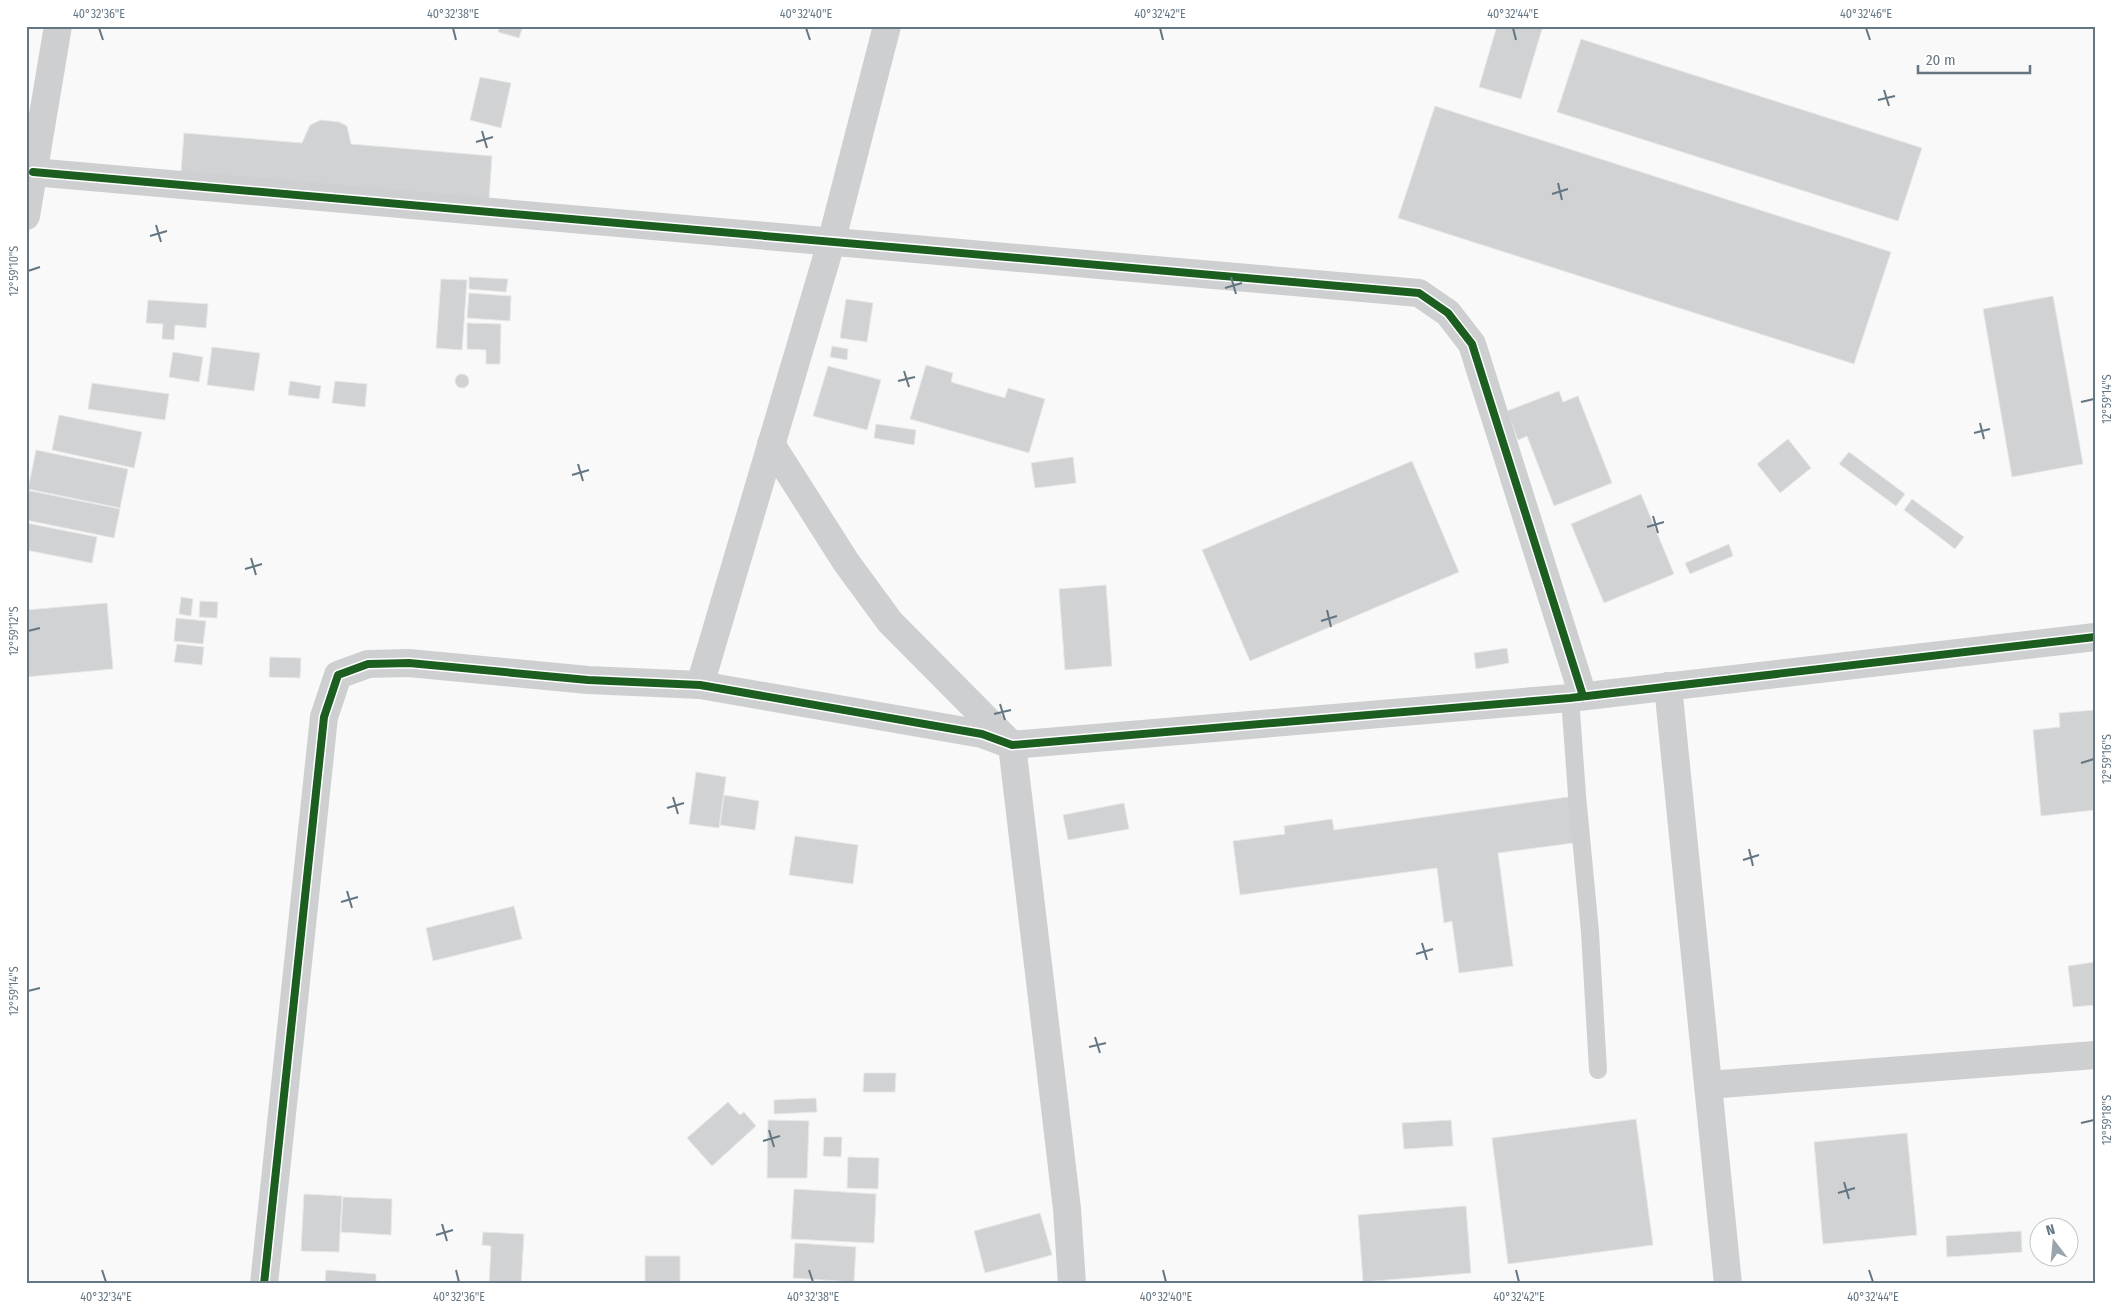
<svg xmlns="http://www.w3.org/2000/svg" width="2121" height="1310" viewBox="0 0 2121 1310" font-family="'Fira Sans Condensed',sans-serif">
<style>
.building{fill:#d0d2d3;stroke:#e8e8e8}
.lines{fill:none;stroke-linecap:round;stroke-linejoin:round}
.lane{stroke:#cecfd0;stroke-width:18}
.street{stroke:#cecfd0;stroke-width:28}
.cycleway-casing{stroke:#fff;stroke-width:11}
.cycleway{stroke:#1b5e20;stroke-width:8}
.ticks{fill:none;stroke:#657683;stroke-width:2}
.neatline{fill:none;stroke:#657683;stroke-width:2}
.ticks-label{font-size:12px;text-anchor:middle;fill:#657683}
</style>
<rect width="100%" height="100%" fill="#f9f9f9"/>
<g class="building">
<path d="M500,26h23l-4,12 -21,-6z"/>
<path d="M1497,26h46l-22,73 -42,-12z"/>
<path d="M1581,39l341,109 -24,73 -341,-109z"/>
<path d="M480,77l31,6 -10,45 -31,-8z"/>
<path d="M1435,106l456,146 -37,112 -456,-146z"/>
<path d="M321,120l18,2 8,4 4,18 141,12 -3,43 -308,-27 3,-39 118,10 8,-18z"/>
<path d="M469,277l39,2 -2,13 -37,-3z"/>
<path d="M441,279l26,1 -5,70 -26,-2z"/>
<path d="M469,293l42,3 -1,25 -43,-3z"/>
<path d="M2053,296l30,168 -71,13 -29,-168z"/>
<path d="M846,299l27,4 -6,39 -27,-4z"/>
<path d="M148,300l60,4 -2,24 -31,-3 -1,15 -12,-1 1,-15 -17,-1z"/>
<path d="M467,323l34,1 -1,40h-14v-14l-19,-1z"/>
<path d="M832,346l16,3 -1,11 -17,-3z"/>
<path d="M212,347l48,6 -6,38 -47,-6z"/>
<path d="M173,352l30,5 -4,25 -30,-5z"/>
<path d="M926,365l27,8 -2,9 54,16 3,-10 37,11 -16,54 -119,-34z"/>
<path d="M828,366l53,14 -14,50 -54,-14z"/>
<circle cx="462" cy="381" r="7"/>
<path d="M290,381l31,5 -2,13 -31,-4z"/>
<path d="M335,381l32,3 -2,23 -33,-4z"/>
<path d="M92,383l77,11 -4,26 -77,-11z"/>
<path d="M1559,391l4,11 15,-6 34,87 -58,23 -27,-70 -9,4 -11,-29z"/>
<path d="M59,415l83,17 -8,36 -82,-18z"/>
<path d="M876,424l40,6 -2,15 -40,-7z"/>
<path d="M1788,439l23,29 -31,25 -23,-29z"/>
<path d="M36,450l92,19 -8,39 -92,-19z"/>
<path d="M1849,452l56,42 -9,12 -57,-42z"/>
<path d="M1073,457l3,26 -41,5 -4,-25z"/>
<path d="M1412,461l47,111 -209,89 -48,-111z"/>
<path d="M26,490l94,19 -6,29 -88,-18z"/>
<path d="M1641,494l33,80 -70,29 -33,-79z"/>
<path d="M1912,499l52,38 -9,12 -51,-39z"/>
<path d="M26,523l71,14 -5,26 -66,-13z"/>
<path d="M1729,544l4,12 -43,18 -5,-11z"/>
<path d="M1106,585l6,81 -47,4 -6,-81z"/>
<path d="M181,597l12,2 -2,17 -12,-2z"/>
<path d="M200,601l18,1 -1,16 -18,-1z"/>
<path d="M107,603l6,66 -87,8v-67z"/>
<path d="M176,618l30,3 -3,23 -29,-3z"/>
<path d="M177,644l27,3 -2,18 -28,-3z"/>
<path d="M1507,648l2,15 -33,6 -2,-16z"/>
<path d="M270,657l31,1 -1,20 -31,-1z"/>
<path d="M2095,710v100l-54,6 -8,-86 27,-3 -1,-14z"/>
<path d="M696,772l30,5 -7,51 -30,-4z"/>
<path d="M724,795l35,6 -4,29 -35,-5z"/>
<path d="M1575,796l6,46 -83,11 15,113 -54,7 -7,-52 -8,2 -7,-55 -197,27 -7,-54 52,-7 -1,-8 48,-7 2,11z"/>
<path d="M1124,803l5,26 -61,11 -5,-25z"/>
<path d="M795,836l63,9 -5,39 -64,-9z"/>
<path d="M514,906l8,33 -89,22 -7,-33z"/>
<path d="M2095,962v43l-22,2 -5,-41z"/>
<path d="M864,1073h32l-1,19h-32z"/>
<path d="M816,1098l1,14 -43,2v-14z"/>
<path d="M728,1102l12,13 4,-3 12,14 -44,40 -25,-28z"/>
<path d="M1636,1119l17,126 -145,19 -16,-126z"/>
<path d="M768,1120l41,1 -2,57h-40z"/>
<path d="M1451,1120l2,26 -49,3 -2,-26z"/>
<path d="M1907,1133l10,102 -94,9 -9,-102z"/>
<path d="M824,1137h18l-1,20 -18,-1z"/>
<path d="M848,1157l31,1 -1,31 -31,-1z"/>
<path d="M794,1189l82,5 -2,49 -83,-4z"/>
<path d="M304,1194l38,2 -3,56 -38,-1z"/>
<path d="M343,1197l49,2 -1,36 -50,-3z"/>
<path d="M1466,1206l5,67 -108,9 -5,-67z"/>
<path d="M1040,1213l12,42 -67,18 -11,-42z"/>
<path d="M2021,1231l1,21 -75,5 -1,-21z"/>
<path d="M483,1232l41,2 -3,50h-32l2,-38 -9,-1z"/>
<path d="M795,1243l61,4 -2,35 -61,-4z"/>
<rect x="645" y="1256" width="35" height="28"/>
<path d="M326,1270l50,4v7l30,3h-81z"/>
</g>
<g class="lines">
<path class="lane" d="M1570,698l7,97 13,137 8,138"/>
<g class="street">
<path d="M33,172l1386,121 29,20 24,31 111,352"/>
<path d="M26,216l32,-190"/>
<path d="M771,444l75,118 44,60 122,123 55,464 5,75"/>
<path d="M700,685l131,-442 56,-217"/>
<path d="M1668,686l60,598"/>
<path d="M1708,1085l387,-30"/>
<path d="M264,1284l60,-567 14,-42 30,-11 41,-1 179,17 112,5 282,49 30,11 558,-47 525,-61"/>
</g>
<g class="cycleway-casing">
<g id="cycleway">
<path d="M33,172l1386,121 29,20 24,31 111,352"/>
<path d="M264,1284l60,-567 14,-42 30,-11 41,-1 179,17 112,5 282,49 30,11 558,-47 525,-61"/>
</g>
</g>
<use href="#cycleway" class="cycleway"/>
</g>
<path class="ticks" d="M99,28l4,12M453,28l3,12M806,28l4,12M1160,28l3,12M1513,28l3,12M1866,28l4,12M1884,90l5,16M1878,100l17,-4M482,131l5,17M476,142l17,-5M1558,183l4,17M1552,194l16,-5M156,225l5,17M150,236l17,-5M28,271l12,-4M1231,277l5,17M1225,288l17,-5M904,371l5,16M898,381l17,-4M2081,402l13,-3M1980,423l4,16M1974,433l16,-4M578,464l5,17M572,475l17,-5M1653,516l5,17M1647,527l17,-5M251,558l5,17M245,569l17,-5M1327,610l4,17M1321,621l16,-5M28,631l12,-3M1000,704l5,16M994,714l17,-4M2081,763l13,-4M673,797l5,17M667,808l17,-5M1749,849l4,17M1743,860l16,-5M347,891l5,17M341,902l17,-5M1422,943l5,17M1416,954l17,-5M28,991l12,-3M1095,1037l5,16M1089,1047l17,-4M2081,1123l13,-3M769,1130l5,17M763,1141l17,-5M1844,1182l5,17M1838,1193l17,-5M442,1224l5,17M436,1235l17,-5M102,1270l4,12M456,1270l3,12M809,1270l4,12M1163,1270l3,12M1516,1270l3,12M1869,1270l4,12"/>
<rect width="2121" height="1310" fill="none" stroke="#ffffff" stroke-width="55"/>
<g transform="translate(2054 1242) rotate(344)"><circle r="24" fill="#ffffff" stroke="#c1c8cd"/>
<path d="M0-4L9 19L0 12L-9 19Z" fill="#99a4ac"/>
<text y="-8" font-size="14" font-weight="bold" text-anchor="middle" fill="#657683">N</text>
</g>
<path d="M1918 65v8h112v-8" fill="none" stroke="#657683" stroke-width="2.5"/>
<text x="1926" y="65" font-size="15" fill="#657683" stroke="#ffffff" stroke-width="4" paint-order="stroke">20 m</text>
<rect x="28" y="28" width="2066" height="1254" class="neatline"/>
<g class="ticks-label">
<text x="99" y="18">40°32'36"E</text>
<text x="453" y="18">40°32'38"E</text>
<text x="806" y="18">40°32'40"E</text>
<text x="1160" y="18">40°32'42"E</text>
<text x="1513" y="18">40°32'44"E</text>
<text x="1866" y="18">40°32'46"E</text>
<text transform="translate(14 271) rotate(-90)" y="4">12°59'10"S</text>
<text transform="translate(2107 399) rotate(-90)" y="4">12°59'14"S</text>
<text transform="translate(14 631) rotate(-90)" y="4">12°59'12"S</text>
<text transform="translate(2107 759) rotate(-90)" y="4">12°59'16"S</text>
<text transform="translate(14 991) rotate(-90)" y="4">12°59'14"S</text>
<text transform="translate(2107 1120) rotate(-90)" y="4">12°59'18"S</text>
<text x="106" y="1301">40°32'34"E</text>
<text x="459" y="1301">40°32'36"E</text>
<text x="813" y="1301">40°32'38"E</text>
<text x="1166" y="1301">40°32'40"E</text>
<text x="1519" y="1301">40°32'42"E</text>
<text x="1873" y="1301">40°32'44"E</text>
</g>
</svg>
